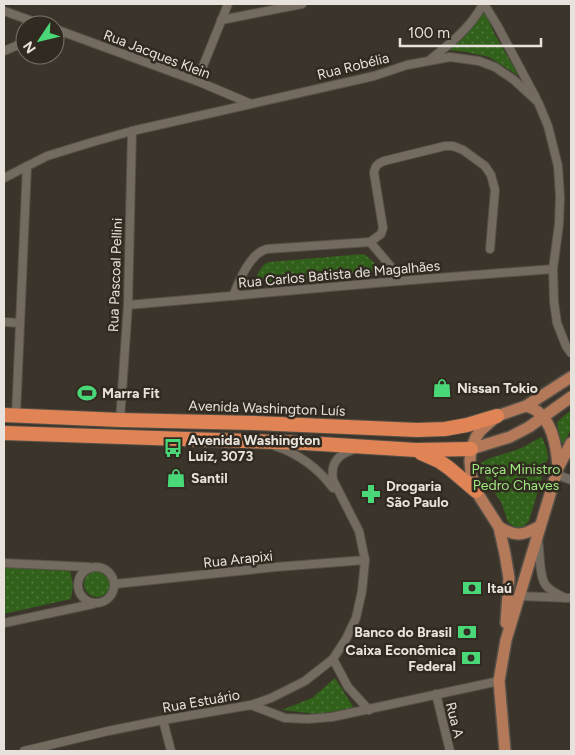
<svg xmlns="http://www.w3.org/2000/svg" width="575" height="755" viewBox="0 0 575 755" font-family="Figtree,sans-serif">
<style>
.park{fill:url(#park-dots)}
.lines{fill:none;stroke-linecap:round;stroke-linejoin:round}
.street-casing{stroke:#555047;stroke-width:10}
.primary-casing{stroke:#555047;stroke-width:14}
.highway-casing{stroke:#555047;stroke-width:16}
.street{stroke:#736b5f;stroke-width:8}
.primary{stroke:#b47959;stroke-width:11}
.highway{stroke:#e08355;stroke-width:14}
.labels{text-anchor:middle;stroke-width:5;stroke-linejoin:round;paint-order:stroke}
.street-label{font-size:14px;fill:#e7e3dc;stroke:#312a20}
.poi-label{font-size:14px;font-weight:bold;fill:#e7e3dc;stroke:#312a20;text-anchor:start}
.park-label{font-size:14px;fill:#9fe980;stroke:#312a20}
</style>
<defs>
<pattern id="park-dots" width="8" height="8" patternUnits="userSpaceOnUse" patternTransform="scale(1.25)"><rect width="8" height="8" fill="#31601a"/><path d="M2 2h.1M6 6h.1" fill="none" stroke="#4f773b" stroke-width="1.8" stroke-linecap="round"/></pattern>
</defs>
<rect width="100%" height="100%" fill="#3b342a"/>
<g class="park">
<path d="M484,8l10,25 25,43 -30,-19 -23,-5 -17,-2z"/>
<path d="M363,254c6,3 13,10 16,16l-1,2 -120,11 -3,-2c2,-7 7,-17 14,-19z"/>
<path d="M571,410v19l-7,14 -4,-1 -3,-20z"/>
<path d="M542,437l5,13 1,7 -19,64 -6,6 -4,1 -6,-2 -5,-4 -7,-20 -14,-21 -7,-17c7,-7 31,-11 41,-16 7,-3 14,-8 21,-11z"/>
<path d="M4,567l66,2 3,17 -2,13 -67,15z"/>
<circle cx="97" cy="584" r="13"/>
<path d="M335,678l19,30 -37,6 -35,-4 30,-12z"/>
</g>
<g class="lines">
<g class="street-casing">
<g id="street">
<path d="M484,4l13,21 39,73"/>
<path d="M4,11l39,14"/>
<path d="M221,20l81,-16"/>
<path d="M55,29l142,52 52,22"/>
<path d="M4,51l21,-9"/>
<path d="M431,59c19,-15 41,-33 52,-55"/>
<path d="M197,81l31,-77"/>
<path d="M4,178l43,-22 49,-15 36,-10 242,-55 33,-11 43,-8 29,4 16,6 19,13 24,22 10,24 10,40 2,31 -1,27 -6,45 1,33 3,21 9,23 5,7"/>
<path d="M370,242l11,-8 2,-6 -9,-55c1,-7 3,-9 10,-12l61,-15h8l10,4 22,16 6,9 4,15 -5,59"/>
<path d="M233,296c6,-15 17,-43 34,-47l103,-7 22,26 7,13"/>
<path d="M128,305l271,-24 154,-12"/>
<path d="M4,322l16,1"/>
<path d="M16,415l11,-249"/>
<path d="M120,420l8,-115 4,-174"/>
<path d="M275,446c24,8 43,22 58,42"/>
<path d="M556,474l15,6"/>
<path d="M538,539c2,11 1,36 7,45 4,7 13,10 20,14"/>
<path d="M4,563l85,4"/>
<circle cx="96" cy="585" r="18"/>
<path d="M115,584l161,-17 89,-7"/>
<path d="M518,596l53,2"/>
<path d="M4,623l89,-19"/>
<path d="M333,659l15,28 21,23"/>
<path d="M436,694l14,57"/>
<path d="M251,705l20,-7 34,-17 28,-22 13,-20 10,-21 6,-27 3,-31 -6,-29 -26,-51c-3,-18 6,-26 22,-31"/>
<path d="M163,720l8,31"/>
<path d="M24,751l84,-20 55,-11 88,-15 34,13 23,1 24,-2 167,-36"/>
</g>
</g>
<g class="primary-casing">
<g id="primary">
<path d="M471,449l39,-12 19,-10 42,-30"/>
<path d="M559,466l12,-23"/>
<path d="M499,527c17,10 24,9 41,-1"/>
<path d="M506,623l3,-45 -4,-24 -6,-27 -23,-36 -5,-18 -1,-12 1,-12 5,-12 5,-7 16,-14 29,-10 45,-29"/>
<path d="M505,751l-6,-70 7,-41 52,-172c-1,-18 -5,-45 -21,-57 -3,-2 -7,-4 -11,-5"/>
</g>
</g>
<g class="highway-casing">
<g id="highway">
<path d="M4,415l116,5 135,3 162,7 28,-1 22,-4 30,-9"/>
<path d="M4,433l301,10 111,7 55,-1"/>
<path d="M421,453l18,8 10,7 27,23"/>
</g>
</g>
<use href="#street" class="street"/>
<use href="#primary" class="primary"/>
<use href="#highway" class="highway"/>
</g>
<defs>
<g id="shop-bare" transform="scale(1.5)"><path d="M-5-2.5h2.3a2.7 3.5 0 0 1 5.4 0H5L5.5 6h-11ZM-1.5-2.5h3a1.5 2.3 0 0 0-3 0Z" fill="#49d778" stroke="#312a20" stroke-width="2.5" paint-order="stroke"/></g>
<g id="stadium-bare" transform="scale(1.5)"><path d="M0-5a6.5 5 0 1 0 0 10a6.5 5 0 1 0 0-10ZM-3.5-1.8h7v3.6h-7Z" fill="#49d778" stroke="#312a20" stroke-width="2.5" paint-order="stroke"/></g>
<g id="bus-bare" transform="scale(1.5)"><path d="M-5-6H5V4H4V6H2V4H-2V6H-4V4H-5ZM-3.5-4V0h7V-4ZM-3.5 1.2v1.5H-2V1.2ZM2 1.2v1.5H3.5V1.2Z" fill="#49d778" stroke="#312a20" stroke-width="2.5" paint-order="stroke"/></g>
<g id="pharmacy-bare" transform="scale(1.5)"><path d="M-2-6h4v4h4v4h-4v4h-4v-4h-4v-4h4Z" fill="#49d778" stroke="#312a20" stroke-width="2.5" paint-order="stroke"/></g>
<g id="bank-bare" transform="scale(1.5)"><path d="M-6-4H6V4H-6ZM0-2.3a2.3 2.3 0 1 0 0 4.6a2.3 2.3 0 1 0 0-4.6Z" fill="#49d778" stroke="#312a20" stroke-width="2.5" paint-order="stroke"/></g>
</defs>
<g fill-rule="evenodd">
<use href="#shop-bare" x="442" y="388"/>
<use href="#stadium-bare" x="87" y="393"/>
<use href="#bus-bare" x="173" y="448"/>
<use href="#shop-bare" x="176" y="478"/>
<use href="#pharmacy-bare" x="371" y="494"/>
<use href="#bank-bare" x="472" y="588"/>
<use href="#bank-bare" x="467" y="632"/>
<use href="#bank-bare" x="471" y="658"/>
</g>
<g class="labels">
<g class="street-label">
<text transform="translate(157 54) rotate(21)" y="5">Rua Jacques Klein</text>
<text transform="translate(353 66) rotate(-14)" y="5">Rua Robélia</text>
<text transform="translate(339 274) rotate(-5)" y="5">Rua Carlos Batista de Magalhães</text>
<text transform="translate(115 275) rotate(-88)" y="5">Rua Pascoal Pellini</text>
<text transform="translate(267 408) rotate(2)" y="5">Avenida Washington Luís</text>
<text transform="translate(238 559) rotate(-6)" y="5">Rua Arapixi</text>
<text transform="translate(201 701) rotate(-10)" y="5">Rua Estuário</text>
<text transform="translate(455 720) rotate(76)" y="5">Rua A</text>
</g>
<g class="poi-label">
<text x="457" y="393">Nissan Tokio</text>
<text x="102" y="398">Marra Fit</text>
<text x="188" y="445">Avenida Washington<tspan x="188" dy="16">Luiz, 3073</tspan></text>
<text x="191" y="483">Santil</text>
<text x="386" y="491">Drogaria<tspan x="386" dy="16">São Paulo</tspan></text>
<text x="487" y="593">Itaú</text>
<text x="452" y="637" text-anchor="end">Banco do Brasil</text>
<text x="456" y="655" text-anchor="end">Caixa Econômica<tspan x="456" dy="16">Federal</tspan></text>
</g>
<g class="park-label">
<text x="516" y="474">Praça Ministro<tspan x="516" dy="16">Pedro Chaves</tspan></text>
</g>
</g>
<rect width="575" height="755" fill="none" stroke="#e7e3dc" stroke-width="10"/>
<g transform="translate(40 40) rotate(235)"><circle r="24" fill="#312a20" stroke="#7a746b"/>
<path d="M0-4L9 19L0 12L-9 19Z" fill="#49d778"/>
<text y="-8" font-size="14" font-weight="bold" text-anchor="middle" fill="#e7e3dc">N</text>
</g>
<path d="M400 38v8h141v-8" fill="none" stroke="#e7e3dc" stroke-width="2.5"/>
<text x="408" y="38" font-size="15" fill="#e7e3dc" stroke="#312a20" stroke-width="4" paint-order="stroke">100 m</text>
</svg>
